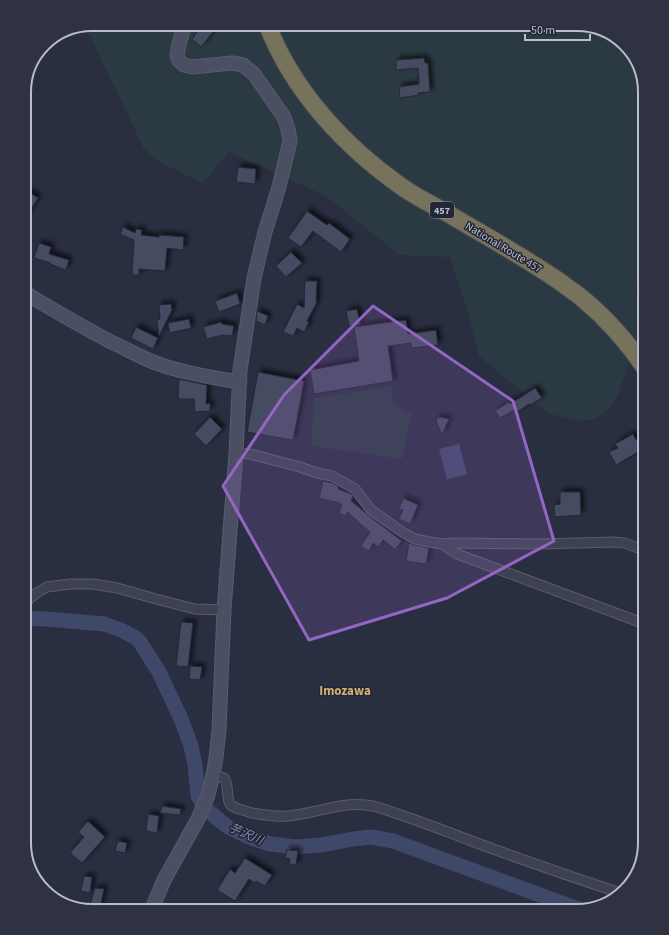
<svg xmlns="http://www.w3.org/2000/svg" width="669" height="935" viewBox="0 0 669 935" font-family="'Source Sans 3','Noto Sans JP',sans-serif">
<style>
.green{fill:#2b3a42}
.water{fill:#404869}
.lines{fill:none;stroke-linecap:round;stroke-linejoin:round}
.river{stroke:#404869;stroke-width:15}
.building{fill:#454b61;stroke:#242839;filter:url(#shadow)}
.street-casing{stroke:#585c6c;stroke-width:11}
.secondary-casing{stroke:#585c6c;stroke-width:15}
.highway-casing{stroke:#454959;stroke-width:19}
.street{stroke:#3d4151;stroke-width:9}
.secondary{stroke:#4b4f64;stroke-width:13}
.highway{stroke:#77725b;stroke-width:17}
.marked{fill:#9466c4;fill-opacity:0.2;stroke:#9466c4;stroke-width:3;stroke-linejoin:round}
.labels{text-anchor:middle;stroke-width:3;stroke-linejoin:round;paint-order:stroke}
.shield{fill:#222637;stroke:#8c909f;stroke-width:1}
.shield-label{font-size:10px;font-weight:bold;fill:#babdcb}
.street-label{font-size:11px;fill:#babdcb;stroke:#222637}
.water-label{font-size:12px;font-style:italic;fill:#848db0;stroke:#222637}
.quarter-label{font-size:13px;font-weight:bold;fill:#d0af71;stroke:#222637}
.rim{fill:none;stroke:#babdcb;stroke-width:2}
</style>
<defs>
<filter id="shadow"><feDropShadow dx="3.5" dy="-3.5" stdDeviation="2" flood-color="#0009"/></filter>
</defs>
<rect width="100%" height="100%" fill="#292e41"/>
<g class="green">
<path d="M92,24h489l30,9 25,25 9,34v230l-17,43 -10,30 -7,12 -15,12 -18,2 -31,-8 -68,-57 -10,-39 -19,-60 -51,-2 -73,-59 -97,-44 -26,31 -44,-21 -16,-14 -12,-27 -45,-93 -2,-1z"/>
<path d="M392,386l1,19 19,8 -10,46 -91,-13 3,-48z"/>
</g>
<path class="water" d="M459,444l8,30 -20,5 -8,-30z"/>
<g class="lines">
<path class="river" d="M24,618l23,1 57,5 17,6 15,8 4,4 19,30 22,47 10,27 4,19 3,31 9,14 21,17 23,11 19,6 26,3 25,-2 32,-6 18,-2 22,4 188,69"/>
</g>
<g class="building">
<path d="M203,24h13l-3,8 -12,15 -9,-8z"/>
<path d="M424,58l1,5h3l2,29 -12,1 1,2 -19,3 -1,-11 20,-3 -1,-16 -22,2v-10z"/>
<path d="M238,167l18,2 -1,15 -19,-2z"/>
<path d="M24,189l14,9 -14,22z"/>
<path d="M307,211l20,14 2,-2 21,16 -9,13 -28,-21 -12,16 -13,-9z"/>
<path d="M123,227l12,6 1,-4 6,1 -1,5 18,2v-2l25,2 -1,13 -16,-2 -2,23 -26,-2v6h-7l2,-35 -14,-6z"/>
<path d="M39,243l12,4 -2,7 20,6 -3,10 -16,-6 1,-1 -17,-5z"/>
<path d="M291,252l11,11 -16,14 -10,-11z"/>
<path d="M639,276l6,1v17l-9,-1z"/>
<path d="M305,281h12l-1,20 1,1 -10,19 2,1 -5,10 -7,-4 -4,8 -10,-4 14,-28 7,4z"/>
<path d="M237,293l3,11 -21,8 -4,-11z"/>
<path d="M171,304l1,6 -13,26 -2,-16 3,-1 -1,-14z"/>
<path d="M357,309l3,15 -11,2 -3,-15z"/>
<path d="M257,311l11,5 -3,9 -9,-4z"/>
<path d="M189,319l2,9 -21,5 -2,-10z"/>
<path d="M406,320l2,14 28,-4 2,15 -27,3v-5l-23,3 5,35 -79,13 -4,-24 49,-9 -5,-34z"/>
<path d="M221,322l1,2 12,2 -2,10 -10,-1 -15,4 -4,-12z"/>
<path d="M136,327l22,11 -5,11 -22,-11z"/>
<path d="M258,372l46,9 -11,59 -46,-8z"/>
<path d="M179,379l28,6 -1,19 4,-1v8l-15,1 -1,-13h-16z"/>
<path d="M535,388l7,10 -12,7 -1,-1 -12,8 -1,-3 -16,9 -5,-7 14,-9 1,2z"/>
<path d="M210,417l12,12 -16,17 -12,-12z"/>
<path d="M438,417l11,2 -7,16 -6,-14z"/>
<path d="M633,434l3,6 9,-5v13l-29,17 -7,-13 9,-4 -3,-4z"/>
<path d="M323,481l9,2 6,3v3l13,5 2,2 -2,5 23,19 28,21 -7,8 -12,-9 -5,7 -5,-4 -4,8 -8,-5 9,-14 -23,-20 -1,4 -7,-3 3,-8 -3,-1 1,-1 -21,-5z"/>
<path d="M560,492h20l1,23 -26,2 -1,-12 6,-1z"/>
<path d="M403,498l15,7 -8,19 -11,-5 4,-9 -4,-1z"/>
<path d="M409,543l5,2 15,3 -3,16 -20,-3z"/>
<path d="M181,622l12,1 -5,44 -12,-1z"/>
<path d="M190,666l12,1 -2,13 -11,-1z"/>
<path d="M162,806l19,3 -1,6 -20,-2z"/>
<path d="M148,814l11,2 -2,17 -11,-2z"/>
<path d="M88,821l17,16 -23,26 -12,-10 14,-16 -6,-5z"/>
<path d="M118,841l9,2 -2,10 -10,-2z"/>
<path d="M287,850l11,1 -2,14 -7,-1 1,-5 -5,-1z"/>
<path d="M245,858l27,17 -7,11 -9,-5 -1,2 -6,-4 -14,22 -18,-11 13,-21 5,4z"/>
<path d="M84,876l8,1 -2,16 -9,-2z"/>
<path d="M95,888l9,1 -4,19 -10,-3z"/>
</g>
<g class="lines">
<g class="street-casing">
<g id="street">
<path d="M236,453l14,1 50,13 17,6 15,3 23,13 16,21 31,22 13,7 14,3 13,2 13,-1 85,1 74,-2 11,1 20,8"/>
<path d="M442,544l15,10 188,70"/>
<path d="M24,603l14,-11 9,-5 23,-3h23l24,4 39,11 39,10 29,1"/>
<path d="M213,775l11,3c6,7 1,23 8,28 5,3 15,5 20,7 12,2 24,4 36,3 26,-2 51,-14 78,-11 11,1 21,5 32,9 24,8 47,17 71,26 50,19 101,36 151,53"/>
</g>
</g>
<g class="secondary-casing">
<g id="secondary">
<path d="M24,292c28,18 56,33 85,49 16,7 31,16 47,22 26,10 57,15 84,19"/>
<path d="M151,911l13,-31 34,-61 10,-24 5,-20 3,-17 3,-28 5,-120 12,-157 4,-83 14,-92 11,-46 14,-45 11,-46 -2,-12 -4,-12 -30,-43 -11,-9 -11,-2 -40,4 -8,-2 -5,-4 -2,-6 2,-11 6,-20"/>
</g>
</g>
<g class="highway-casing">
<path id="highway" d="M267,24c26,68 79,124 138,165 15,10 32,18 47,27 37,22 76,43 111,68 6,5 13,9 20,15 23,19 45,44 62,69"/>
</g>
<use href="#street" class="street"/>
<use href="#secondary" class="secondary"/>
<use href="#highway" class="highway"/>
</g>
<path class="marked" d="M373,306l140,95 41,140 -107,57 -138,42 -86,-154 61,-91z"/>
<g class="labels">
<rect class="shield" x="430" y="202" width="24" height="16" rx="3"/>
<g class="shield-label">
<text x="442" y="214">457</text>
</g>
<g class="street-label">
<text transform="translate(504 247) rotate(31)" y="4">National Route 457</text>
</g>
<g class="water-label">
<text transform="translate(246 834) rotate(24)" y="4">芋沢川</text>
</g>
<g class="quarter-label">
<text x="345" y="695">Imozawa</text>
</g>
</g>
<path d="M0 0H669V935H0ZM92 31H577A61 61 0 0 1 638 92V843A61 61 0 0 1 577 904H92A61 61 0 0 1 31 843V92A61 61 0 0 1 92 31Z" fill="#2e3243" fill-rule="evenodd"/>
<path class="rim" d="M92 31H577A61 61 0 0 1 638 92V843A61 61 0 0 1 577 904H92A61 61 0 0 1 31 843V92A61 61 0 0 1 92 31Z"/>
<path d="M525 34v6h65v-6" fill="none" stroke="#babdcb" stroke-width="2"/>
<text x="531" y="34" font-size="12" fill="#babdcb" stroke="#222637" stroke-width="3" paint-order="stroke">50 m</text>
</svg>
